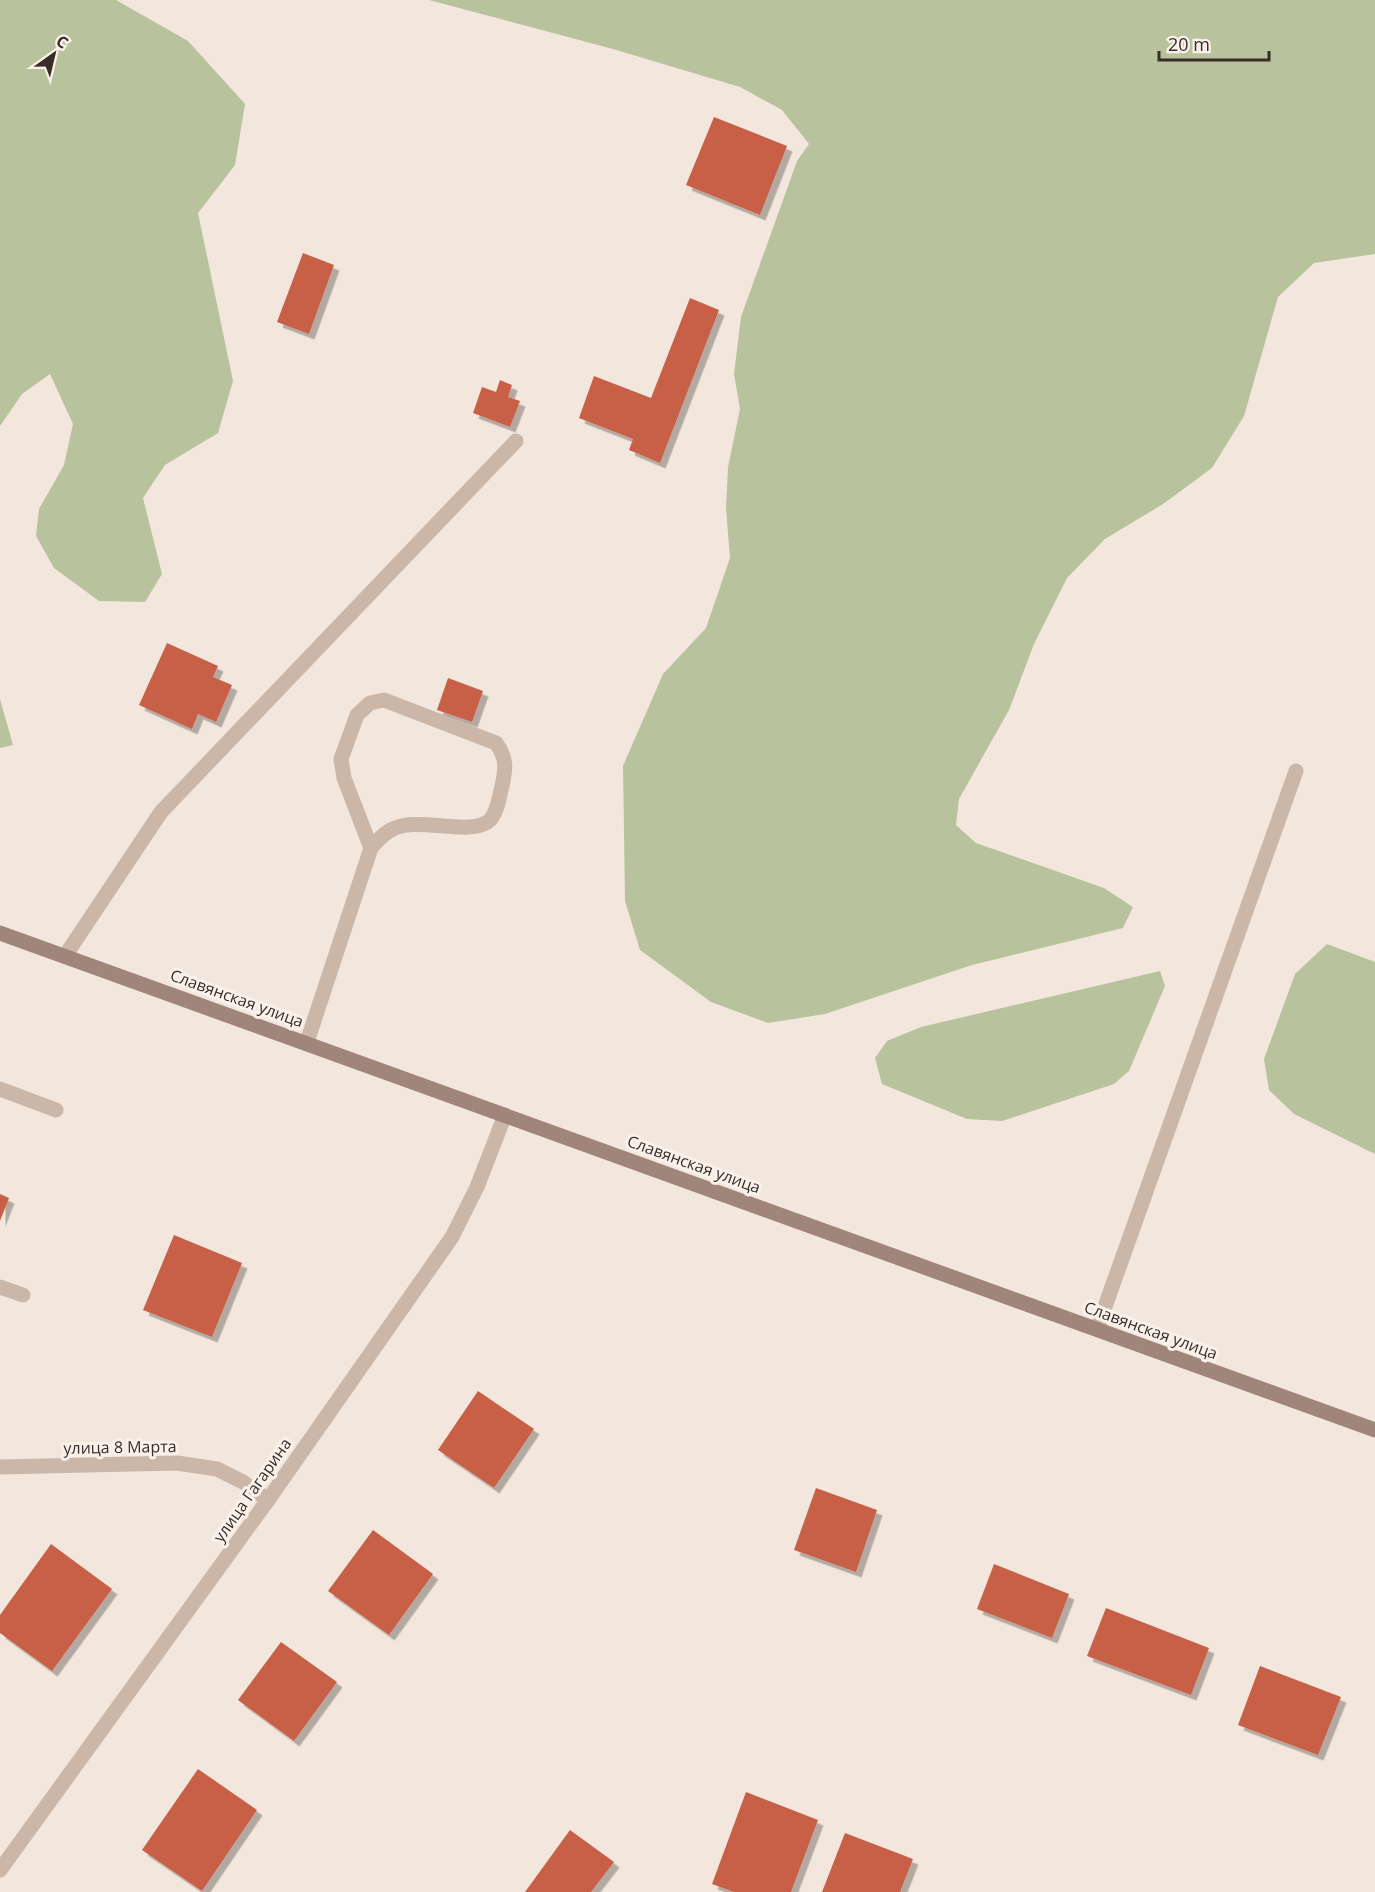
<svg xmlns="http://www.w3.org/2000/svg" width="1375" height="1892" viewBox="0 0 1375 1892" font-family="'Open Sans',sans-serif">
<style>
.green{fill:#b8c29c}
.building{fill:#c85f46;filter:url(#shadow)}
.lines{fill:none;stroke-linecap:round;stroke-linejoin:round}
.lane{stroke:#cbb7a8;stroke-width:15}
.street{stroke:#cbb7a8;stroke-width:15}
.secondary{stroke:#9f857a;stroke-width:15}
.labels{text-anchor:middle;stroke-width:6;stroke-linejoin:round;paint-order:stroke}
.street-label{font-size:16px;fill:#382d29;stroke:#faf2ea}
</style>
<defs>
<filter id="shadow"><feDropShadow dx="5.5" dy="5.5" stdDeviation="0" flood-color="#0004"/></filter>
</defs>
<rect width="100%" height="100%" fill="#f3e7dd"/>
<g class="green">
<path d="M0,0h116l72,41 57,63 -10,61 -37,48 35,168 -15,52 -53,32 -22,33 19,76 -17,28 -46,-1 -45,-33 -18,-32 3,-27 25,-44 9,-41 -23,-50 -28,20 -22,32z"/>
<path d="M429,0h946v254l-61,9 -36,34 -34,119 -32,52 -49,36 -58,35 -38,39 -33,66 -25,66 -50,89 -3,26 20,18 128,45 29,19 -10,21 -151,37 -147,49 -57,9 -57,-21 -71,-52 -15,-49 -2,-135 40,-92 43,-46 24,-70 -4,-50 2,-41 12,-58 -6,-35 7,-57 56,-156 12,-17 -27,-34 -42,-23 -127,-38z"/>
<path d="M0,699l13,46 -13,3z"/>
<path d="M1327,944l48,18v192l-81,-40 -25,-24 -5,-31 31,-85z"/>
<path d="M1160,971l5,15 -36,85 -15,13 -112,37 -35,-2 -85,-35 -7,-26 12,-17 34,-14z"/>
</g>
<g class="building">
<path d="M714,117l73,29 -27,69 -74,-30z"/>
<path d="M303,253l31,12 -25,69 -32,-12z"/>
<path d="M690,298l29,12 -59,153 -31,-13 4,-11 -54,-21 15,-42 57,22z"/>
<path d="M500,380l12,5 -4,12 12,4 -10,26 -37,-14 9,-26 14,5z"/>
<path d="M167,643l51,23 -5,11 19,8 -16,37 -18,-8 -6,15 -53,-24z"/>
<path d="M448,678l35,13 -11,31 -35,-12z"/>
<path d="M0,1194l9,4 -9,23z"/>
<path d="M174,1235l68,28 -30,74 -69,-27z"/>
<path d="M478,1391l56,38 -40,59 -56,-38z"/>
<path d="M816,1488l61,22 -21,62 -62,-22z"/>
<path d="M373,1530l60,44 -44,61 -61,-44z"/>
<path d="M51,1544l61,45 -60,82 -52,-38v-18z"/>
<path d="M994,1564l75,30 -17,44 -75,-29z"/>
<path d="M1106,1608l103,40 -18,47 -104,-39z"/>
<path d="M281,1642l56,40 -43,59 -56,-41z"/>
<path d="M1260,1666l81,31 -23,58 -80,-30z"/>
<path d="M198,1769l59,41 -55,81 -60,-41z"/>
<path d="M746,1792l72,28 -27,72h-57l-22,-8z"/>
<path d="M570,1830l44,32 -23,30h-66z"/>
<path d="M845,1833l68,26 -13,33h-78z"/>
</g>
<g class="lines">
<g class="lane">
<path d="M65,956l96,-144 355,-371"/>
<path d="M307,1042l64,-194c7,-8 14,-16 24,-20 24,-11 78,9 95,-8 8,-9 9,-23 12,-34 4,-18 5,-28 -6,-43l-112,-43 -14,3 -13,12 -16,44 3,19 27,70"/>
<path d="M0,1089l56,21"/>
<path d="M0,1287l23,8"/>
<path d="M1097,1329l199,-558"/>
</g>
<g class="street">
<path d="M0,1467l177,-4 40,6 26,13 25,18"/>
<path d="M0,1870l268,-370 184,-263 25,-50 28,-72"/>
</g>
<path class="secondary" d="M0,933l1375,497"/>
</g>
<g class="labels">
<g class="street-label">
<text transform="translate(237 998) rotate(20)" y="6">Славянская улица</text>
<text transform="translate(694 1164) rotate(20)" y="6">Славянская улица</text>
<text transform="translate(1151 1330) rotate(20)" y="6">Славянская улица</text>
<text transform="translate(120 1447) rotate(-1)" y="6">улица 8 Марта</text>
<text transform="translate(252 1490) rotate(-55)" y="6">улица Гагарина</text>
</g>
</g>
<g transform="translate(54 54) rotate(34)" stroke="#faf2ea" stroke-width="4.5" paint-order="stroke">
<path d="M0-4.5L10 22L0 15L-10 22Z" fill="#382d29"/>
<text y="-9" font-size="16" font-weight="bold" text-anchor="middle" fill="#382d29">С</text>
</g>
<path d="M1159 51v9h110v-9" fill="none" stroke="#382d29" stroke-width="3"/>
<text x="1168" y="51" font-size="18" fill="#382d29" stroke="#faf2ea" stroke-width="4.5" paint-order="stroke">20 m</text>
</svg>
